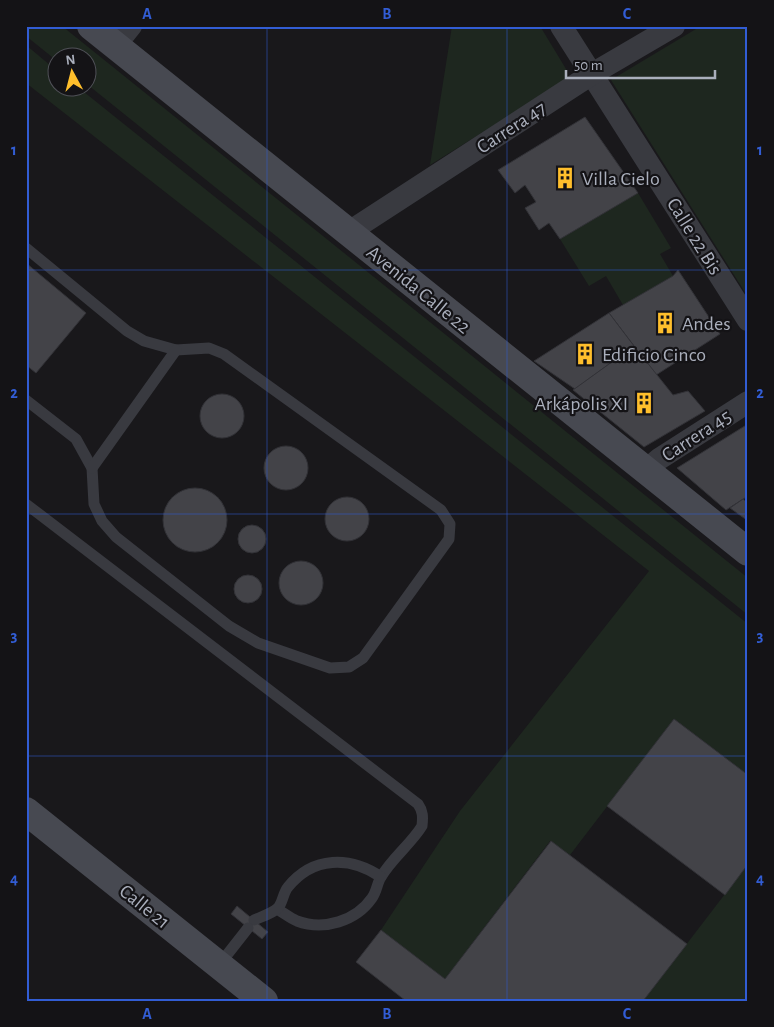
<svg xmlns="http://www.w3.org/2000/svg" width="774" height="1027" viewBox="0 0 774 1027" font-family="'Alegreya Sans',sans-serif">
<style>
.green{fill:#1e271f}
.building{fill:#434348;stroke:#323237}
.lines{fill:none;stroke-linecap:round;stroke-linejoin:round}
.lane{stroke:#393a40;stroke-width:11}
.street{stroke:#393a40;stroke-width:22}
.secondary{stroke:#474951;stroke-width:28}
.grid{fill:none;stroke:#325dd4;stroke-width:1;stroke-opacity:0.55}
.labels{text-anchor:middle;stroke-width:4.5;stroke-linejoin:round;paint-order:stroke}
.street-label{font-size:20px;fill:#aaafbc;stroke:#141316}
.poi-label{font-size:20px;fill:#aaafbc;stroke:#141316;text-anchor:start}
.neatline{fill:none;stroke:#325dd4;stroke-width:2}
.grid-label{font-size:16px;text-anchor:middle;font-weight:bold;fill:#325dd4}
</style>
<rect width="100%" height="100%" fill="#19181b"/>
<g class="green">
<path d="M26,26h36l686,552v37l-660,-530v-27h-30l-1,3 -31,-25z"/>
<path d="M452,26h88l26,43 2,8 -6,6 -132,82z"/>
<path d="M701,26h47v271l-137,-217z"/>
<path d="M26,45l31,26 1,17h21l669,536v151l-74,-56 -104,136 -20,-14 -105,138 -64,-49 79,-119 189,-240 -623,-488z"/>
<path d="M638,193l33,55 -11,6 13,22 -50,29 -17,-29 -17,10 -29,-47z"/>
<path d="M748,864v137h-105z"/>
</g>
<g class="building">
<path d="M585,117l53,76 -78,46 -11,-16 -10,7 -14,-22 11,-6 -11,-17 -10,8 -17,-23z"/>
<path d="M26,263l60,50 -50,60 -10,-8z"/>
<path d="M678,270l42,64 -64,41 -47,-62 64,-37z"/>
<path d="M609,313l25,33 -59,43 -41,-28z"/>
<path d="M634,346l39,49 15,-4 17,20 -61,36 -71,-57z"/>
<circle cx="222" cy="416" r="22"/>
<path d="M748,424v72l-22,14 -49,-42z"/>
<circle cx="286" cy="468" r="22"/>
<circle cx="195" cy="520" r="32"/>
<circle cx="347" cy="519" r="22"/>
<path d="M743,499l5,4v18l-18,-13z"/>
<circle cx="252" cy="539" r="14"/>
<circle cx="301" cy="583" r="22"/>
<circle cx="248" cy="589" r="14"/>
<path d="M674,719l74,56v89l-23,31 -118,-89z"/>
<path d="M551,841l136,103 -44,57h-237l-50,-39 25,-32 64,49z"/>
<path d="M237,906l31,26 -6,7 -31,-25z"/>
</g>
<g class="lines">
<g class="lane">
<path d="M26,248l101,83 17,10 32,9 33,-2 15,6 217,156 9,14 -1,15 -86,119 -14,9 -19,1 -72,-25 -29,-17 -113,-89 -14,-16 -8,-17 -2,-36 -16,-29 -50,-39"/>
<path d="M92,468l84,-118"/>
<path d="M26,504l392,300c5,7 5,13 4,22 -11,18 -30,32 -41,51 -4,6 -4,14 -9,21 -16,23 -48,33 -75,23 -7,-3 -13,-8 -20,-12"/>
<path d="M254,920c7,-3 19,-7 24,-12 5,-6 5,-15 10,-21 25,-31 62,-31 93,-10"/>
<path d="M219,965l29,-37"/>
</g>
<g class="street">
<path d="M561,26l187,294"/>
<path d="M115,46l16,-20"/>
<path d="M349,232l243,-158 82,-48"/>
<path d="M645,471l14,-12 89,-57"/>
</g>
<g class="secondary">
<path d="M91,26l657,526"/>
<path d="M26,811l238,190"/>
</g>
</g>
<path class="grid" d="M267,26v975M507,26v975M26,270h722M26,514h722M26,756h722"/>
<defs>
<g id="building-bare" transform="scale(1.725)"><path d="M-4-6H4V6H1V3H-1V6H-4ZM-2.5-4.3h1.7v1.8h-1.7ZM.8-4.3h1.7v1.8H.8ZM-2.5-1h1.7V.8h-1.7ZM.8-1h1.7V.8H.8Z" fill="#ffbf2c" stroke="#141316" stroke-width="2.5" paint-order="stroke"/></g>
</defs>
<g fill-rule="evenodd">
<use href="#building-bare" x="565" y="178"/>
<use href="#building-bare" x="665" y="323"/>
<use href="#building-bare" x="585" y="354"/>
<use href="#building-bare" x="644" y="403"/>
</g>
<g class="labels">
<g class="street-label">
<text transform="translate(511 127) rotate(-33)" y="7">Carrera 47</text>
<text transform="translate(695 236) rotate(58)" y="7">Calle 22 Bis</text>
<text transform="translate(419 289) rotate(39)" y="7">Avenida Calle 22</text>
<text transform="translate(696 435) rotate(-33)" y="7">Carrera 45</text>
<text transform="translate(145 906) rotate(39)" y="7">Calle 21</text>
</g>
<g class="poi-label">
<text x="582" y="185">Villa Cielo</text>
<text x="682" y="330">Andes</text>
<text x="602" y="361">Edificio Cinco</text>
<text x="628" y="410" text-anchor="end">Arkápolis XI</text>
</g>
</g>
<rect width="774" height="1027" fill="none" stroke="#141316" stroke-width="55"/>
<g transform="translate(72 72) rotate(353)"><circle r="24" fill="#141316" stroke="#505158"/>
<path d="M0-4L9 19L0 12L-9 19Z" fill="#ffbf2c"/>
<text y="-8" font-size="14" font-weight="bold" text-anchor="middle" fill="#aaafbc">N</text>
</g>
<path d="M566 70v8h149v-8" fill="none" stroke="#aaafbc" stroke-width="2.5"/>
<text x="574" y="70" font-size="15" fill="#aaafbc" stroke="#141316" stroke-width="4" paint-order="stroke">50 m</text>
<rect x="28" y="28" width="718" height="972" class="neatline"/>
<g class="grid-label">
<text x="147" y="19">A</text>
<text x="387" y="19">B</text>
<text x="627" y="19">C</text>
<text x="14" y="155">1</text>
<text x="760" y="155">1</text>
<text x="14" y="398">2</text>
<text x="760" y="398">2</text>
<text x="14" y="641">3</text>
<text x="760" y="641">3</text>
<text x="14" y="884">4</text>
<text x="760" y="884">4</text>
<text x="147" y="1019">A</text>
<text x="387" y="1019">B</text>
<text x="627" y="1019">C</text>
</g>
</svg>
